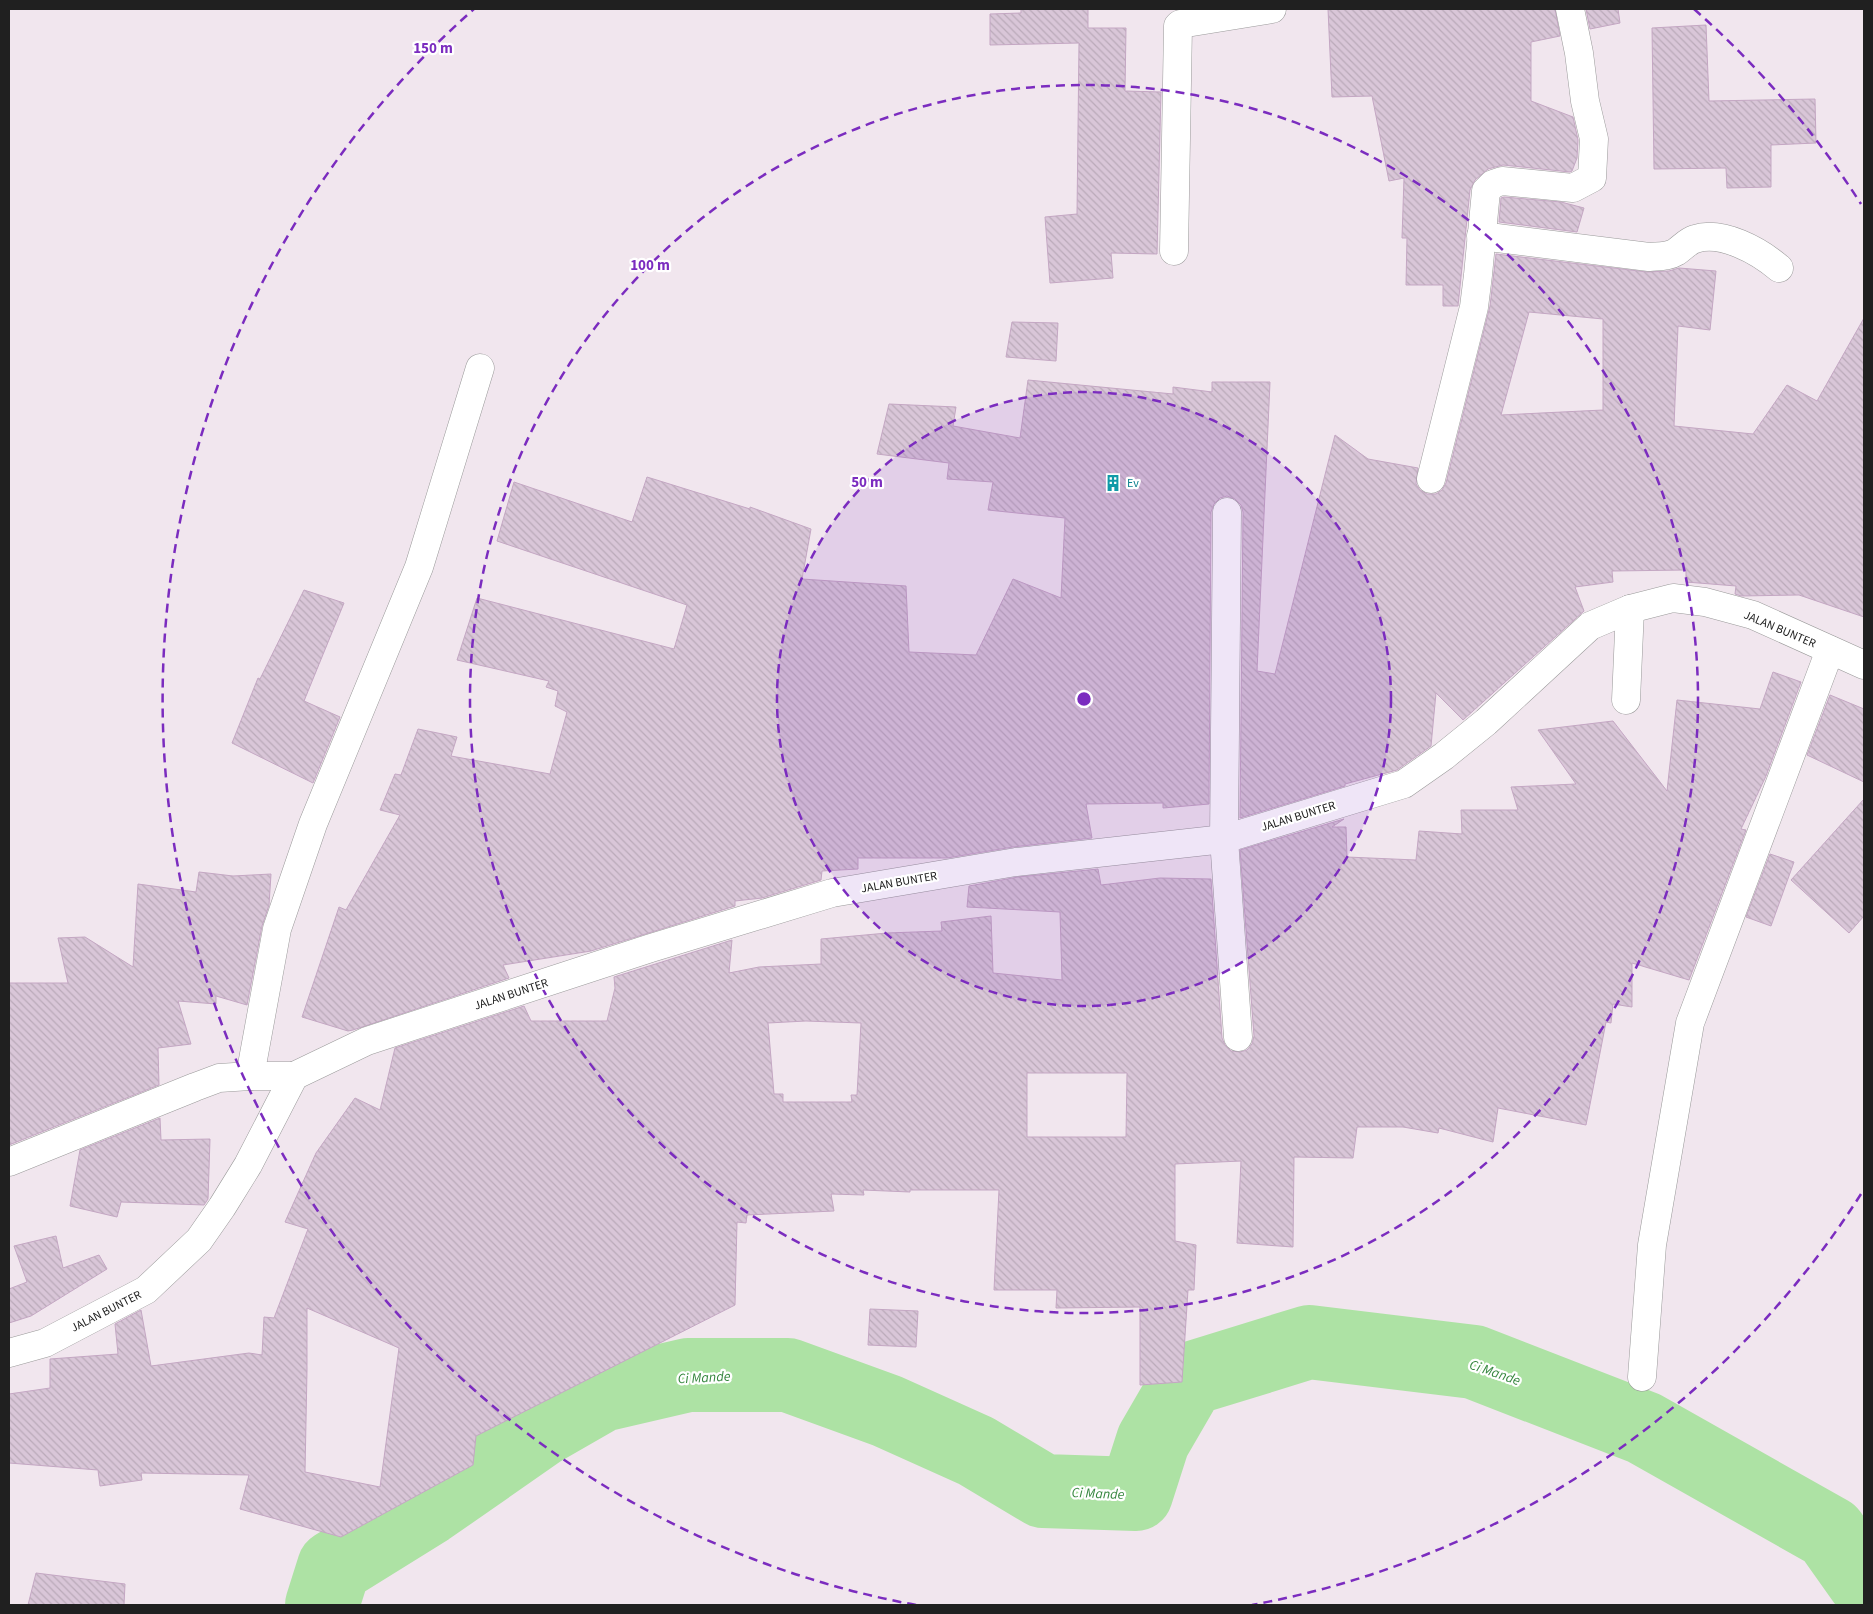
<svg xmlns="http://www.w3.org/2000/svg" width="1873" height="1614" viewBox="0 0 1873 1614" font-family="'Source Sans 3',sans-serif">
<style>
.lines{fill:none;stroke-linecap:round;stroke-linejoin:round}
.river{stroke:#ade2a4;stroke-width:74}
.building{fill:url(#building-back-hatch);stroke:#c4a7c3;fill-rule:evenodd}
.street-casing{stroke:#9a9a9a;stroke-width:29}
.street{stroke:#fff;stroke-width:28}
.ring{fill:none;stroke:#7b2cbf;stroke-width:2.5;stroke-dasharray:9 6}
.labels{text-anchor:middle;stroke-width:4.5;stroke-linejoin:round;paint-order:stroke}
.culture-label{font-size:12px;fill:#0d838f;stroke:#fff;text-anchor:start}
.street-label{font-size:12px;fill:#202020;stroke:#fff}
.water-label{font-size:14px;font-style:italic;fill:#35863e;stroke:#fff}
.centre{fill:#7b2cbf;stroke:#fff;stroke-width:2.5}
.ring-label{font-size:15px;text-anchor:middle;font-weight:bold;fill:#7b2cbf;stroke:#fff;stroke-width:4.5;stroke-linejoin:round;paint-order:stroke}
</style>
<defs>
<pattern id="building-back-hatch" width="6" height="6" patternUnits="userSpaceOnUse" patternTransform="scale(1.25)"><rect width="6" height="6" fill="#d9c6d8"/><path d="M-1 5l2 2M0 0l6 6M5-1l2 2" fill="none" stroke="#baaab9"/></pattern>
</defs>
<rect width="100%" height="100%" fill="#f1e6ee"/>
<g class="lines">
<path class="river" d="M322,1605l12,-38 95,-59 112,-78 61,-35 86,-20h100l99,36 89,40 67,40 93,3 17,-53 36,-62 120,-37 165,20 170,66 186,105 34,48"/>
</g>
<g class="building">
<path d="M1021,9h67v19h38l-1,63 36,1 -4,162 -46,-1 2,25 -63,5 -5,-66 32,-3 2,-171 -89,2v-31l31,-1z"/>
<path d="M1328,9h227l5,27 -29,6v59l42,16 5,23 -1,18 -5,13 -2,1 -67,-7 -15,4 -13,11 -5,10 -12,116h-15v-21h-37l1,-47h-5l2,-60 -15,3 -17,-85 -40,1z"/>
<path d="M1586,9h32l2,14 -30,6z"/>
<path d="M1706,25l3,76 106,-2 1,44 -45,2v42l-44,1 -1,-20 -72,1 -2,-141z"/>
<path d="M1504,197l57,5 23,6 -7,24 -78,-10 2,-24z"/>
<path d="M1496,254l151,18 22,-1 10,-3 37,3 -6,59 -32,-4 -4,100 79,8 34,-49 30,16 47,-83v299l-65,-22 -58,1 -6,-2 1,-8 -50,-4v-12l-74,1 1,11 -38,5 9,24 -121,109 -27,-27 -5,53 -34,24 -52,14v2l-105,32 3,-306 -2,-7 -6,-6 -8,-3 -7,2 -6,6 -3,8 -2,292 -46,4v-5l-77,1 6,34 -79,9 -66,11h-89v11l-36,2 -1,9 -59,18 -27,3v5l-144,45 -88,14 6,13 -156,52 -5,1 -46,-14 37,-110 7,3 54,-95 -20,-5 15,-36 6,1 17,-46 39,8 -6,19 99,18 17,-62 -12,-6 3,-15 -12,-4 3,-6 -92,-21 20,-62 197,51 13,-44 -190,-64 17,-59 118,40 15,-45 103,32v-2l61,22 -9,50 104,7 3,66 67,3 37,-76 48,19 4,-80 -77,-8 5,-28 -46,-3 2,-16 -72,-9 12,-50 67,3 -3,19 67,12 8,-58 145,14v-7l39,5v-10h58l-13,289 18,3 60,-239 33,24 50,9 -2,16 4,6 7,4h9l6,-4 4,-7 44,-177zM1529,312l74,7v91l-102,5z"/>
<path d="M1012,322l46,1 -2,38 -50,-4z"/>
<path d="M304,590l40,13 -40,98 36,16 -27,66 -81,-40 26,-65 2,1z"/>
<path d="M1773,672l28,10 -35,94 -25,53 5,1 -57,150 -57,-17v44l-19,-3 -2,19 -5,-1 -20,103 -88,-17 -5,34 -54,-14 -1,5 -35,-6h-46l-4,31 -59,-1 -1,90 -56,-4 4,-82 -66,3v77l21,4 -2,45h-6l-6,92 -42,3v-78l-84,1 1,-18h-63l5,-100h-89v2l-47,-2 1,5 -33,-1 3,17 -87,4 -1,8 -9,-1 -2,83 -259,131 -3,29 -132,72 -101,-28 9,-34 -108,-2 1,7 -42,6 -2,-16 -89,-7v-69l41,-6v-29l68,-5 -3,-30 26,-14 10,56 98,-13 13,2 2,-38 10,1 34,-89 -23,-7 31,-69 39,-55 25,12 15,-62 129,-42 7,15h76l8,-33 -1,-11 118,-37 -3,33 30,-6 62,-3v-25l66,-6 55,-2 -1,-9 50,-6 2,57 69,7 -2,-68 -93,-5 2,-21 49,-9 80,-8 3,16 59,-7 51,1 11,159 3,7 6,6 9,1 7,-2 5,-6 2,-8 -14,-186 104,-31 -12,8h14l1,30 69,3 3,-29 43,3 -1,-24h57l-7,-23 65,-3 -38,-54 75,-9 54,70 10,-91 83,9zM806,1021l55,2 -4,72h-6l1,7h-69v-8h-9l-6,-71zM1027,1073h100l-1,64h-99zM307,1308l92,40 -19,139 -75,-15 2,-102z"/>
<path d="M1830,695l34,14v73l-57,-27z"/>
<path d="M1864,799v117l-15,17 -58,-53z"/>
<path d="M1770,854l24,8 -23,64 -25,-9z"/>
<path d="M199,872l34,4 38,-2 -2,31 -7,21 -15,79 -31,-9v8l-38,-3 13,43 -33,4 1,37 -150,60v-162h59l-10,-45 27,-1 48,30 5,-83 58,8z"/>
<path d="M160,1118l1,22 49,-1 -2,60 -4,6 -83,-3 -4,15 -47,-11 10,-56z"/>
<path d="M56,1236l7,32 36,-13 8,14 -76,47 -22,7v-34l18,-7 -13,-36z"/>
<path d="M870,1309l48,2 -2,36 -48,-2z"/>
<path d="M36,1573l89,11 -1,21h-96z"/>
</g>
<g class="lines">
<g class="street-casing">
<g id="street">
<path d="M1481,236l168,21c9,-1 19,0 27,-5 6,-4 12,-11 19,-13 27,-9 64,12 84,29"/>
<path d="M1174,251l4,-225 2,-2 92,-15"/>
<path d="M1431,479l43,-172 4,-32 8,-84 7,-7 9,-3 71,7 19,-10 2,-39 -9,-38 -6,-48 -9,-44"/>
<path d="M1227,512l-3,327 14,198"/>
<path d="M1626,700l4,-91"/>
<path d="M250,1076l27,-147 36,-105 106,-257 61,-199"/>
<path d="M9,1162l186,-75 24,-9 31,-2h44"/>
<path d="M9,1353l36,-10 101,-53 53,-50 23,-33 26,-42 46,-89 73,-35 284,-93 181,-55 184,-31 208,-23 180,-55 40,-28 42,-34 104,-96 40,-17 43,-11 32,4 48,13 111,50"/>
<path d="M1642,1377l10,-132 38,-222 140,-373"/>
</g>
</g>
<use href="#street" class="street"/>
</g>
<circle cx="1084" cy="699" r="307" fill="#7b2cbf" fill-opacity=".12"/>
<g class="ring">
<circle cx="1084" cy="699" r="307"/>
<circle cx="1084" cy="699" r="614"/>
<path d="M1861 1194A921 921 0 0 1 1252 1605M916 1605A921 921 0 0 1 474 9M1694 9A921 921 0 0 1 1861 204"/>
</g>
<defs>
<g id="building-bare" transform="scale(1.35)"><path d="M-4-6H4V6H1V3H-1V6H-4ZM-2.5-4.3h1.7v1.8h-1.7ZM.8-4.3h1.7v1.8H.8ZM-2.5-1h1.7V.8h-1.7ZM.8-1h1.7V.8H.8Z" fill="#0f9aa8" stroke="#fff" stroke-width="2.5" paint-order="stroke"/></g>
</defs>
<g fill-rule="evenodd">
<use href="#building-bare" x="1113" y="483"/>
</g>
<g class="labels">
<g class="culture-label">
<text x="1127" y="487">Ev</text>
</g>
<g class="street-label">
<text transform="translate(1780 629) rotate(23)" y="4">JALAN BUNTER</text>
<text transform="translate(1298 816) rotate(-17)" y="4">JALAN BUNTER</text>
<text transform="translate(899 882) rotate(-10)" y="4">JALAN BUNTER</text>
<text transform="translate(511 994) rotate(-18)" y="4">JALAN BUNTER</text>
<text transform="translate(106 1311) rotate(-27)" y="4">JALAN BUNTER</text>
</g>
<g class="water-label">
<text transform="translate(1495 1372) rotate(19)" y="5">Ci Mande</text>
<text transform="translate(704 1377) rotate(-3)" y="5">Ci Mande</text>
<text transform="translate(1098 1493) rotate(2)" y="5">Ci Mande</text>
</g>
</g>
<circle cx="1084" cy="699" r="8" class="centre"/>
<g class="ring-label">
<text x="433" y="53">150 m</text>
<text x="650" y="270">100 m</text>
<text x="867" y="487">50 m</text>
</g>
<rect width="1873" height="1614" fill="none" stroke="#202020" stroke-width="20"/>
</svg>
